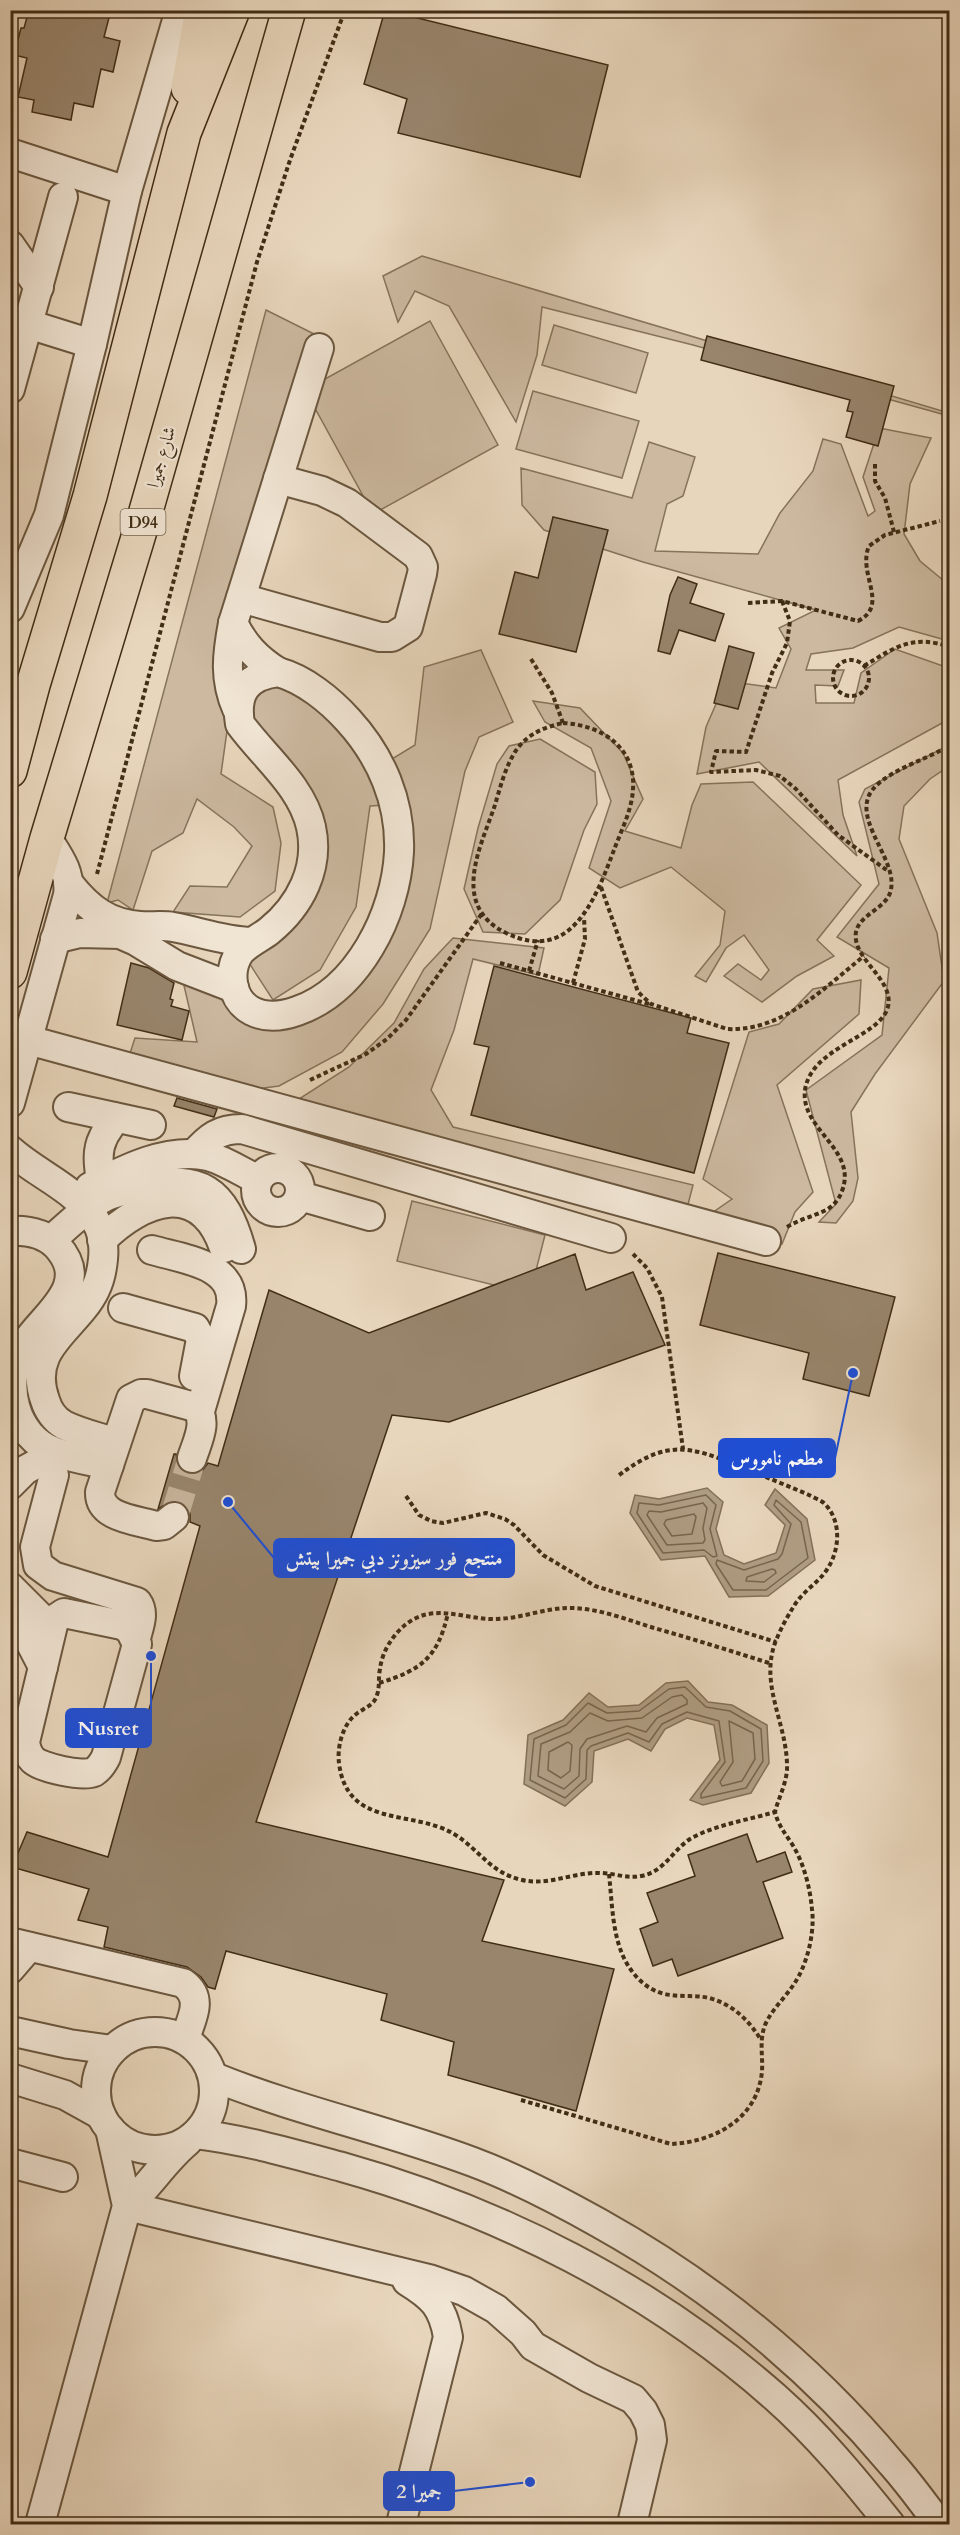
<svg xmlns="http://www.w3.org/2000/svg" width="960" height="2535" viewBox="0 0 960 2535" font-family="Cardo,Amiri,serif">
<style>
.green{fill:#ccb9a0;stroke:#86735a;stroke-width:1.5}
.water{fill:#af9d83;stroke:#837057;stroke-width:1.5}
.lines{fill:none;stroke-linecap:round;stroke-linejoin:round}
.shore{stroke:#78654c;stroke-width:1.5}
.building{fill:#98856c;stroke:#412d15;stroke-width:1.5}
.minor-tunnel{stroke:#c7b49b;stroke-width:28;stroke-dasharray:28 14;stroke-linecap:butt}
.minor-casing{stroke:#6b573f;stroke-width:32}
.major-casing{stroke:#412d15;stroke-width:36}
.path{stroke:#412d15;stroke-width:4;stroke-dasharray:4.5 3;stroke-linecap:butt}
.minor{stroke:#f0e4d3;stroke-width:28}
.major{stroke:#e8d6bc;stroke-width:33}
.labels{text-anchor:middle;stroke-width:4.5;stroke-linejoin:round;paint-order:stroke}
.shield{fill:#f0e4d3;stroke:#76644e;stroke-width:1.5}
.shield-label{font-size:16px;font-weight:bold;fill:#412d15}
.street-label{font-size:18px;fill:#412d15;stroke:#f0e4d3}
.leader{fill:none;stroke:#1d4ed8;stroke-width:2}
.callout-dot{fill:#1d4ed8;stroke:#f0e4d3;stroke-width:2}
.callout{fill:#1d4ed8;stroke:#1d4ed8;stroke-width:2}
.callout-label{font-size:20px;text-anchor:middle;font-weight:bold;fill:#fff}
</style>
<rect width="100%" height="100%" fill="#e8d6bc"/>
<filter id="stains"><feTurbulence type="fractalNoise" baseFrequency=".00333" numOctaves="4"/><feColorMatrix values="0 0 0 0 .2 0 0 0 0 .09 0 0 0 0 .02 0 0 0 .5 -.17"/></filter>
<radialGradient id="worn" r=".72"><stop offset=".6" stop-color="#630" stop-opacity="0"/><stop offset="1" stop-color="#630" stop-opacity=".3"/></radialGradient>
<g class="green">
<path d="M422,256l527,157v3l-256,-71 -151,-38 -5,48 -21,67 -67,-116 -34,-15 -17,31 -15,-46z"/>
<path d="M266,310l54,27 -102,328 85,19 71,86 41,-25 9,-78 57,-17 32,72 -34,15 -14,34 -35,158 -47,75 -41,48 -63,34 -68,9 -89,-17 13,-40 62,4 -14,-61 41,13 59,35 51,-29 42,-65 15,-84 -5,-46 -16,1 -14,101 -36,63 -47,30 -40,-62 41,-21 25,-41 -1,-52 -32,-52 -39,-41 -6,43 52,33 8,36 -6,48 -35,26 -67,-5 17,-26 37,1 25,-41 -18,-19 -37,-28 -14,34 -31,18 -19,59 -15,-10 -11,3z"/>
<path d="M430,321l68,124 -125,69 -68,-124z"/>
<path d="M554,325l94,28 -12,40 -94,-28z"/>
<path d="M533,391l106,30 -17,57 -106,-29z"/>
<path d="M879,428l52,10 -21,46 -6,50 16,27 29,24v56l-50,-14 -46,21 -42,6 -5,16h38l-6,16 -23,-1 1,18h38l7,-30 34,-24 48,17 1,56 -106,58 5,35 14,41 -98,-94 -62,12 9,-47 20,-46 50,7 15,-39 -12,-21 37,-18 -173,-48 -99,-32 -22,-25 -1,-37 111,30 17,-56 46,15 -12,39 -16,8 -12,47 103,3 22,-41 33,-42 10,-32 18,5 27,72 7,-5 -12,-34z"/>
<path d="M533,701l47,7 43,45 20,46 -18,32 56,17 11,-43 9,-21 52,-2 108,103 -44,55 17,16 -37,20 -35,26 -38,-26 14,-12 23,16 8,-10 -25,-35 -18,13 -20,34 -11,-6 25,-31 5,-34 -54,-44 -51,21 -31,-20 22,-67 -20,-53 -46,-26z"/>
<path d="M540,739l55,33 2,32 -13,26 -24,70 -35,34 -42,-2 -19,-43 14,-61 19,-64 12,-18z"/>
<path d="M949,745v21l-19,13 -26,27 -5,33 38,94 7,48 -69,93 -24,38 7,66 -5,23 -17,22 -17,-1 17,-18 -30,-114 76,-55 7,-67 -52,-31 42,-53 -20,-82 6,-13z"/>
<path d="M453,938l91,10 -6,27 -65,-16 -19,71 -23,60 22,37 240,58 -9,35 -399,-112 64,-41 45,-44 30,-54z"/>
<path d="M861,980l-2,34 -82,71 36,107 -18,20 -13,32 -83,-22 33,-23 -29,-20 46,-147 30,-8 34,-35z"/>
<path d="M412,1201l133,34 -15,59 -133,-33z"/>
</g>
<g class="water">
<path d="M707,1488l16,14 -7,27 8,26 20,9 32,-11 9,-28 -20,-20 10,-16 32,30 8,41 -47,36 -39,1 -24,-41 -44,4 -31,-47 5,-18 24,4z"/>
<path d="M688,1681l20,21 24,3 35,20 2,38 -18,30 -48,12 -13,-5 30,-40 -6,-35 -27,-7 -22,11 -14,22 -23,-12 -34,12 -2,31 -27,24 -41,-22 4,-49 35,-15 26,-27 19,14 31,-2 27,-22z"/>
</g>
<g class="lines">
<g class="shore">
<path d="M706,1495l10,10 -6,24 7,27 -4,1 -9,-7 -41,3 -26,-40 2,-10 20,2z"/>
<path d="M776,1500l25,22 7,36 -42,32h-33l-17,-26 1,-4 27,10 34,-11 4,-5 9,-30 -17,-19z"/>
<path d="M703,1503l4,5 -4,20 2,12 -2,3 -36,2 -20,-30 2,-4 12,1z"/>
<path d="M694,1514l2,3 -4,17 -20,2 -8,-12 2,-4z"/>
<path d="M772,1569l3,1 1,3 -12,9 -18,-1 1,-4z"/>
<path d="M685,1687l21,20 24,4 31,18 2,32 -17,27 -45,10v-4l24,-32 -6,-41 -32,-9 -25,12 -13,18 -21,-9 -37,13 -4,4 -1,29 -21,19 -35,-18 4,-41 32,-14 22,-22 19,10 32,-2 30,-22z"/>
<path d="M682,1695l5,5v4l-30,14 -11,14 -19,-6 -40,13 -7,10 -1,27 -15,13 -26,-13 3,-32 29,-12 20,-19 18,8 34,-3 30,-21z"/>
<path d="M729,1721l24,12 2,26 -13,22 -20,5 -2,-4 13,-20z"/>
<path d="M568,1742l4,3 -2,26 -9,7 -13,-8 1,-18z"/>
</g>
</g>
<g class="building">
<path d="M29,10h82l-7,27 16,4 -7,31 -12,-3 -8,38 -19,-4 -3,17 -39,-8 2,-12 -16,-3 9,-39 -13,-3 7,-27h3z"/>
<path d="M385,10l223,55 -28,112 -182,-44 9,-34 -43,-15z"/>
<path d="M707,336l187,50 -16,60 -32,-9 7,-25 -6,-1 3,-11 -149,-40z"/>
<path d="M553,517l55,13 -32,122 -77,-18 16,-62 23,6z"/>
<path d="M678,577l19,7 -7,19 34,11 -9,27 -36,-11 -9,24 -12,-3 12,-56z"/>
<path d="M729,646l25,7 -16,56 -24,-6z"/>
<path d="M131,963l18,5 25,15 -4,16 3,1 -2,6 18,5 -7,29 -65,-15z"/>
<path d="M494,966l197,52 -4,15 42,10 -35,130 -223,-58 18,-68 -15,-3z"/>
<path d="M177,1098l40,11 -3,8 -40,-11z"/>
<path d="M718,1253l177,44 -26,99 -66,-17 6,-26 -109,-28z"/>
<path d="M575,1254l11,36 47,-18 32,73 -216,77 -57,-7 -136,407 248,58 -22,61 132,28 -38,142 -128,-36 6,-33 -73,-22 6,-26 -161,-43 -11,38 -7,-2 -7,-10 -14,-10 -83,-20 4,-20 -30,-7 11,-31 -77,-22 15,-35 81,25 92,-331 -10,-4v-8l-3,-7 -6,-5 -10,-1 -13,8 16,-55h2l3,14 8,6h8l7,-3 6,-8 10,3 51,-176 100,43z"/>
<path d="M747,1834l10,28 28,-10 7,20 -29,10 20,56 -105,38 -6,-17 -19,7 -13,-37 18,-7 -11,-29 48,-17 -7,-21z"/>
</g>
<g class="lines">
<path class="minor-tunnel" d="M174,1517l18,-59"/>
<g class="minor-casing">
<g id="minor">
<path d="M10,153l117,38"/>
<path d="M10,245l29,42"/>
<path d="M28,324l64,20"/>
<path d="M10,389l53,-192"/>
<path d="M241,598l139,39h12l16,-10 14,-53 1,-7 -5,-11 -71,-53 -25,-12 -44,-12"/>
<path d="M10,608l39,-93 43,-171 35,-153 53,-181"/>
<path d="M233,623c11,22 24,36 45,49"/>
<path d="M278,672c26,7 52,28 70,48 33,36 53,82 51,132 -3,62 -41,138 -102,159 -14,5 -31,7 -45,0 -21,-11 -25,-40 -12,-59 8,-9 20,-14 29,-21 31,-25 51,-63 42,-104 -9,-41 -47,-70 -71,-103 -5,-31 6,-48 38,-52z"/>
<path d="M237,709c-13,-30 -10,-54 -4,-86l86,-275"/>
<path d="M70,885c19,24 39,39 70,41 11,1 22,-1 33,1 27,5 51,14 78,15"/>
<path d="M55,939l25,-6 40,1 16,7 41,25 57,22"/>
<path d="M28,1040l738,201"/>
<path d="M10,1103l58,-208c3,-23 -9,-38 -21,-57"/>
<path d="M68,1107l83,18"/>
<path d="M10,1150c30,27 71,40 89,77 4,10 5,22 4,32 -1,11 -3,21 -8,31 -19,39 -69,57 -50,110 3,10 10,20 19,25 16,8 35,12 52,18"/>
<path d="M194,1154c15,-17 25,-25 48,-25l369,109"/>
<circle cx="278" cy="1190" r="22"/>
<path d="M101,1181c-2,-14 -5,-29 2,-43 3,-8 9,-11 10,-21"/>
<path d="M90,1187c35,-18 78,-40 118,-31 18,5 34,16 50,24"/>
<path d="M300,1196l70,20"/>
<path d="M10,1231c18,-1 34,2 47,15 37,41 -16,70 -34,101 -22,36 -9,90 32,105 17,6 36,9 54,13"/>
<path d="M51,1240c14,-12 39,-36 54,-43 11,-6 23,-7 35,-10 61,-13 84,2 101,62"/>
<path d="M102,1240c40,-40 98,-62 122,8"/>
<path d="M152,1250c31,9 84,14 79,56l-31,105"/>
<path d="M123,1308l72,20 6,11 -7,37"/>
<path d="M54,1475l-19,72 3,18 15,11 84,26c8,11 2,24 -1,36"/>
<path d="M10,1485l15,-15 31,-17"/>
<path d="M174,1517l-10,8 -8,1c-19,-6 -57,-8 -56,-34l31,-93 10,-5h6l48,13c14,13 2,35 -3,51"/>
<path d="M10,1587l31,31"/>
<path d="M10,1612l18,26 15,29"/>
<path d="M64,1613l58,12 8,5 7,14 -31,113c-3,6 -6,11 -12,15 -12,5 -52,-4 -61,-12 -5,-5 -7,-11 -8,-18l28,-117 2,-6z"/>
<path d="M10,1942l173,41c21,15 9,35 2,55"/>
<path d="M10,1969l19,-22"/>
<path d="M10,2031l59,13 43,6"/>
<circle cx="155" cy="2091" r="59"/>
<path d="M214,2077c84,34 174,53 259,85 43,16 85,38 126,61 111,62 211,143 293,241 17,19 32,40 47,60"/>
<path d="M10,2078l55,17 36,20"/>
<path d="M196,2134c50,6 98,20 146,33 157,44 310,121 433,230 43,38 80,83 115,127"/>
<path d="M10,2163l53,14"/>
<path d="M127,2206l302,73 35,12 32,18 27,24 10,13 56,32 44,21 10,12 7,14 2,15 -20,84"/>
<path d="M127,2206c22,-19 37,-45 60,-64"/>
<path d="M40,2524l87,-318 -17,-77"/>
<path d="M401,2524l47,-187c-5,-30 -15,-40 -41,-56"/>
</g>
</g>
<g class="major-casing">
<g id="major">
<path d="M188,88l14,-78"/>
<path d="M10,771l23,-86 57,-189 94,-363 49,-123"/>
<path d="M10,972l37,-134 99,-327 143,-501"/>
</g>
</g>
<g class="path">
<path d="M875,464v17l10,17 9,34"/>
<path d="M782,601l8,20 -3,22 -15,30 -26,79 -30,-1 -5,21 45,-2 24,6 16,13 42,46 50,36"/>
<path d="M748,603l34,-2 76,20c32,-16 -1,-47 11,-75l16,-11 55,-14"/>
<path d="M531,659l21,34 11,30"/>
<circle cx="851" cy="678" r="18"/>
<path d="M864,666c31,-19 49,-32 86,-19"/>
<path d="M563,723c38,2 73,24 70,66 -1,21 -12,42 -19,61 -18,47 -42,115 -108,83 -55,-27 -27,-83 -12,-125 6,-19 11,-42 23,-59 12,-16 28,-22 46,-26z"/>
<path d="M97,874l160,-612 33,-102 55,-150"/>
<path d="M601,887l37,105 13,12 76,25c55,3 97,-41 137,-73"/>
<path d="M500,963l149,41"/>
<path d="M529,971l9,-31"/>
<path d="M573,983l12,-44 -1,-22"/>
<path d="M310,1080l56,-26 21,-15 19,-19 77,-108"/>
<path d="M787,1227c13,-8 28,-11 41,-18 7,-5 11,-10 14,-18 16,-42 -42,-61 -37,-101 6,-42 71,-52 82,-80 9,-24 -21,-43 -29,-63 -12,-30 25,-34 32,-54 10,-29 -32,-66 -22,-95 8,-25 60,-38 82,-53"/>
<path d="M633,1254l14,14 15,29 21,152"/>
<path d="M406,1496l13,19 12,6 12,2 43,-10 19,6 9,6 29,30 52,31 181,56"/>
<path d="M769,1663c-38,-12 -76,-24 -115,-35 -26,-8 -53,-19 -81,-20 -28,-1 -54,12 -82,11 -31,-1 -59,-16 -86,6 -13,11 -23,27 -25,44 -2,9 0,18 -3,26 -3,11 -14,13 -22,20 -13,11 -18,33 -16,48 8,66 73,46 115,71 25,15 36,39 68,46 27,6 51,-8 78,-7 14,0 27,6 41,3 23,-4 31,-25 49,-37 24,-14 58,-19 85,-27"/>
<path d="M379,1683c43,-13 59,-26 69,-70"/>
<path d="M609,1874c3,27 3,57 14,82 9,20 26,37 48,39 13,2 25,0 38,3 23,6 40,22 52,42"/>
<path d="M521,2100l150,44c43,-2 87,-25 91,-73 1,-16 -3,-30 3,-46 7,-16 20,-27 29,-41 13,-19 21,-51 18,-75 -2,-21 -8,-46 -20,-65 -7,-11 -14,-19 -17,-32 4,-16 13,-31 12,-48 -1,-42 -27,-79 -12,-121 5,-13 12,-26 19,-37 7,-12 19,-20 28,-30 17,-19 22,-52 3,-72 -4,-4 -11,-6 -16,-9 -23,-10 -46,-19 -70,-29 -51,-21 -74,-26 -121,10"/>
</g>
<use href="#minor" class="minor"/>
<use href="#major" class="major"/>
</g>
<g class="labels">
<rect class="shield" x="120.5" y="509" width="45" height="26" rx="4.5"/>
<g class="shield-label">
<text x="143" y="528">D94</text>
</g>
<g class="street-label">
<text transform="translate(161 457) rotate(-74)" y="6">شارع جميرا</text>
</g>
</g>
<path class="leader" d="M853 1373L835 1458M228 1502L274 1558M151 1656L151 1728M530 2482L454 2491"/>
<g class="callout-dot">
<circle cx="853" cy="1373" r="6"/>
<circle cx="228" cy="1502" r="6"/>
<circle cx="151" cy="1656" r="6"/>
<circle cx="530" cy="2482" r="6"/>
</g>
<g class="callout">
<rect x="719" y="1439" width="116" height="38" rx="6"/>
<rect x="274" y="1539" width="240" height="38" rx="6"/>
<rect x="66" y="1709" width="85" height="38" rx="6"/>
<rect x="384" y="2472" width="70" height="38" rx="6"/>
</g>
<g class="callout-label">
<text x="777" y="1465">مطعم نامووس</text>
<text x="394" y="1565">منتجع فور سيزونز دبي جميرا بيتش</text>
<text x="108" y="1735">Nusret</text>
<text x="419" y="2498">جميرا 2</text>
</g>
<rect width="960" height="2535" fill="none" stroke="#e8d6bc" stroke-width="36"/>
<rect x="12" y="12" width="936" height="2511" fill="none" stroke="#412d15" stroke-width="3"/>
<rect x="18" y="18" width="924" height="2499" fill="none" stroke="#412d15" stroke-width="1.5"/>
<rect width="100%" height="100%" filter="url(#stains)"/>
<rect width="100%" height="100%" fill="url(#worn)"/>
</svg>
